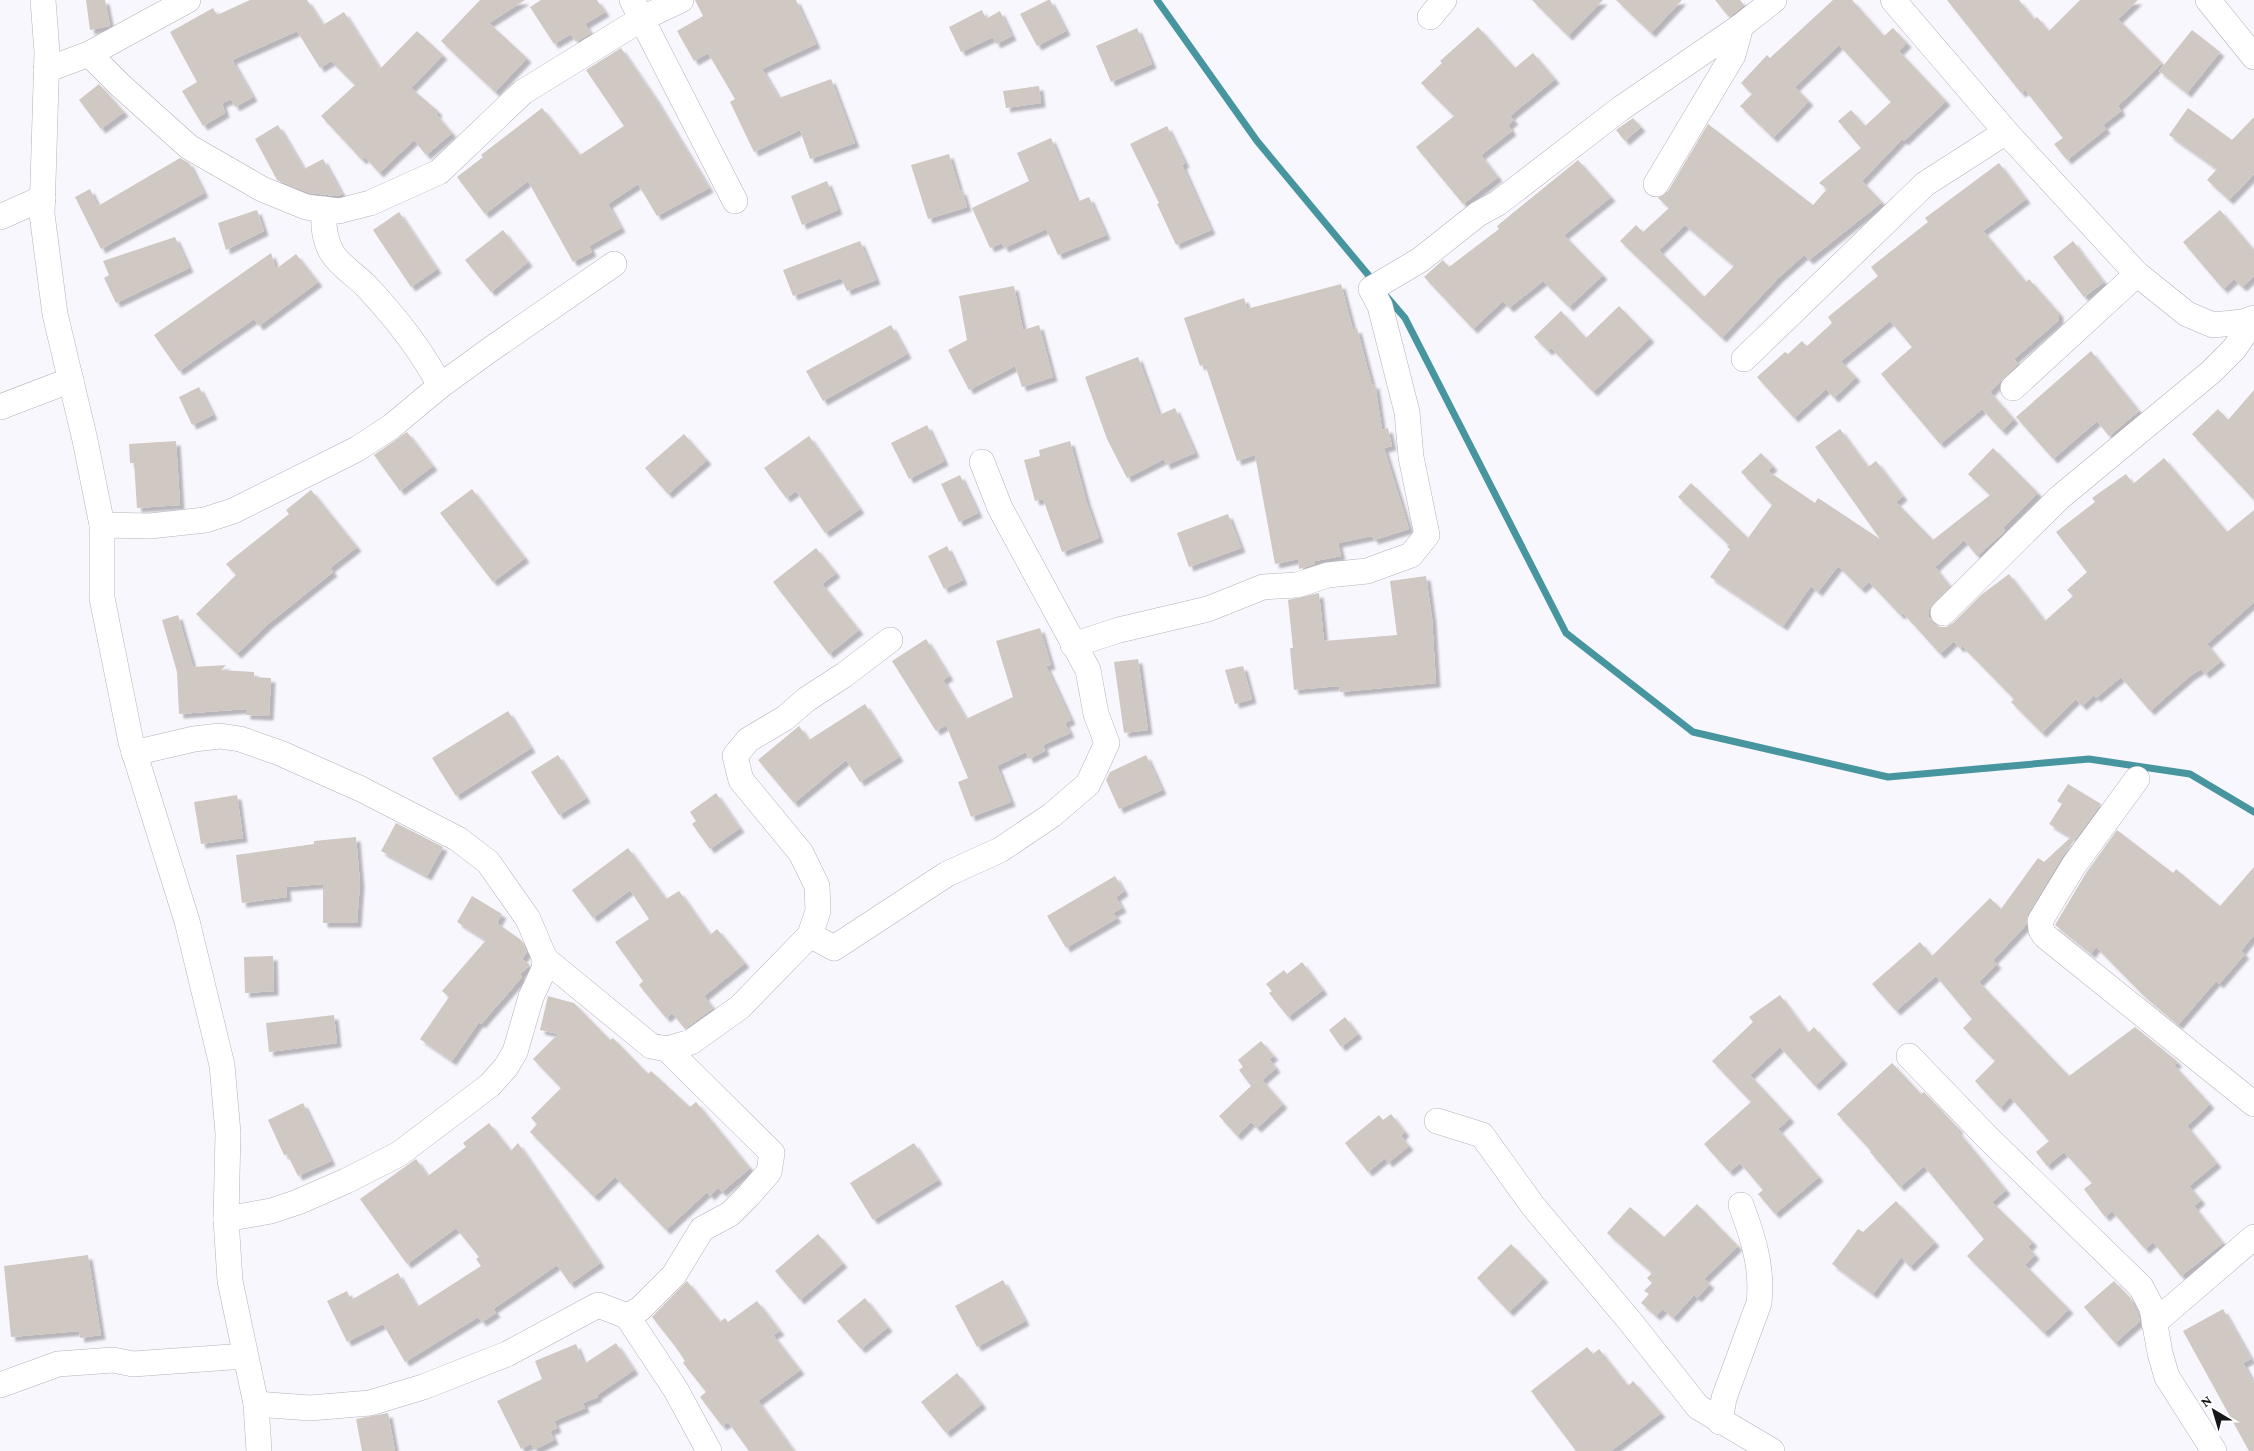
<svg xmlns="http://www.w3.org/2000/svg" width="2254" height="1451" viewBox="0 0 2254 1451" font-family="'Crimson Pro',serif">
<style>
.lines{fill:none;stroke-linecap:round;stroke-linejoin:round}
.stream{stroke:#47959f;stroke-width:7}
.building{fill:#d0c8c2;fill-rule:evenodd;filter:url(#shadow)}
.minor-casing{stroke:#b4b2ba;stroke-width:26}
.minor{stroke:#fff;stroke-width:25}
</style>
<defs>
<filter id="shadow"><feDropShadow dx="4.5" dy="4.5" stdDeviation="1" flood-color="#0004"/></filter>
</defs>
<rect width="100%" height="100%" fill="#f9f7fe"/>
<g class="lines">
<g class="stream">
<path d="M1157,0l100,141 118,142"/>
<path d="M1387,297l18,21 161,315 127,99 195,45 201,-18 101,15 64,38"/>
</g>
</g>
<g class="building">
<path d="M86,0h19l5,26 -20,4z"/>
<path d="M250,0h57l16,25 21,-13 36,57 37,-38 26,24 -32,33 27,23 -2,3 16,19 -26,22 -12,-15 -35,33 -14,-16 -3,3 -41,-44 34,-31 -24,-24 -11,7 -23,-37 -65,29 21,37 -18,10 -4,-8 -9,4 3,10 -22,13 -21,-35 15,-9 -27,-50 43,-24 4,7z"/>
<path d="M480,0h45l-36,23 38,35 -32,34 -54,-51z"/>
<path d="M541,0h56l8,12 -20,12 6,9 -15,9 -5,-8 -17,10 -24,-37z"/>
<path d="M695,0h101l20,44 -54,25 17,29 52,-19 24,64 -45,16 -10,-29 -46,22 -24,-50 5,-3 -27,-46 -14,8 -17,-30 26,-15z"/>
<path d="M1048,0h2l16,31 -29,15 -17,-32z"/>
<path d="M1532,0h71l-35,36z"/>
<path d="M1616,0h66l-31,33z"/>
<path d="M1715,0h25l4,5 -15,12z"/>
<path d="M1833,0h19l32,36 9,-8 14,15 -8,8 47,50 -42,40 -2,-2 -40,42 20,21 -73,58 -5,-5 -26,23 -56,60 -102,-97 16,-16 7,7 26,-24 -11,-10 10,-7 40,-67 105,81 14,-16 -8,-6 42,-35 -23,-27 13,-11 14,16 26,-24 -52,-57 -44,42 14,14 -36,37 -33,-32 12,-12 -11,-11 26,-28 3,3zM1685,225l49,41 -30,31 -45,-47z"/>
<path d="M1947,0h72l15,19 3,-2 12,14 31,-31h58l-20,19 44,44 -44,43 3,5 -18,14 3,4 -39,31 -13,-16 9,-6 -38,-48 -4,3z"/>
<path d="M982,10l4,9 14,-8 12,25 -16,8 -3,-7 -32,15 -12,-25z"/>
<path d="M1478,27l37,41 18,-15 22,26 -45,37 4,4 -6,5 4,6 -31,24 17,22 -35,27 -47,-57 38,-31 -33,-33 21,-20 -2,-2z"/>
<path d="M1137,28l15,36 -41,18 -15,-36z"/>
<path d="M2192,30l28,22 -33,41 -28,-22z"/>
<path d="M621,48l34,50 54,90 -52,28 -19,-32 -30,20 13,24 -32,18 3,6 -19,10 -45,-81 -43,33 -28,-37 26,-20 -2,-2 61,-47 38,47 44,-29 -38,-56z"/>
<path d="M99,84l25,28 -23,17 -22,-29z"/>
<path d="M1039,86l2,17 -35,5 -3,-17z"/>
<path d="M2188,108l44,32 22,-23v57l-25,26 -22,-20 10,-11 -48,-34z"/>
<path d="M1633,118l8,9 -16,14 -9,-11z"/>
<path d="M278,125l26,44 19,-10 19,35 -5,2 -27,-3 -33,-13 -22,-41z"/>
<path d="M1167,126l18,37 -3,2 29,65 -35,15 -19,-41 2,-1 -29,-59z"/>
<path d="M1051,138l26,64 12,-5 17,38 -48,20 -12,-26 -42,19 -2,-5 -12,5 -18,-40 57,-27 -12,-28z"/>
<path d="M949,154l11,37 2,-1 5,17 -39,12 -17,-54z"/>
<path d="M180,158l9,5 15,30 -103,56 -26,-52 15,-8 8,17z"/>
<path d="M1578,160l33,37 -47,38 39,40 -34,32 -26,-26 -34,27 -6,-7 -30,28 -49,-52 19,-17 6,7 50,-38 -2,-3z"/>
<path d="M1999,163l27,36 -43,32 43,51 3,-3 30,34v7l-45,39 4,5 -28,28 24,27 -12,12 -20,-22 -42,35 -59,-70 31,-27 -22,-26 -49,40 15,16 -22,21 -8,-9 -32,29 -37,-41 28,-25 3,2 14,-13 5,5 25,-23 -4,-6 50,-41 -7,-9 57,-45 -3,-4z"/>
<path d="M827,181l11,29 -36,15 -11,-29z"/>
<path d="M257,210l7,21 -38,19 -8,-27z"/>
<path d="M2220,210l34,40v26l-12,11 -8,-8 -11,10 -40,-47z"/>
<path d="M399,212l38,57 -26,18 -38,-57z"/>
<path d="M503,230l25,32 -37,30 -26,-32z"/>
<path d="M175,237l14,31 -73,35 -12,-25 5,-3 -6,-14z"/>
<path d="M860,241l16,39 -29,11 -6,-13 -48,18 -10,-26z"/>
<path d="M2073,241l31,41 -20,15 -31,-40z"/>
<path d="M271,253l5,16 20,-15 22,28 -59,44 -5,-7 -75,52 -25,-36z"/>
<path d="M1341,284l12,46 4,-2 15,57 3,-1 7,46 6,-2 4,18 -8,2 25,81 -35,11 -2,-4 -34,7 3,13 -26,5v3l-16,5 -1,-10 -23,5 -20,-109 -18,6 -32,-97 -5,2 -16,-48 60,-20 3,11z"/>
<path d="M1014,286l9,44 16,-5 14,52 -31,10 -7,-21 -46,24 -21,-40 19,-10 -8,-44z"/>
<path d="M1619,306l31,32 -57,54 -42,-44 -3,3 -14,-14 27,-26 25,27z"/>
<path d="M891,325l16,29 -84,47 -17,-30z"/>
<path d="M2091,351l48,60 -30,25 -12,-15 -44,38 -37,-42z"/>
<path d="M1138,357l21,58 16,-7 20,45 -29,12 -2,-6 -37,19 -20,-39 -22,-62z"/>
<path d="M199,387l14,28 -21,10 -13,-28z"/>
<path d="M2254,390v110l-62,-66 26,-25 10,11z"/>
<path d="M927,425l17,36 -35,18 -18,-36z"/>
<path d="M1840,429l28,38 8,-6 27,35 -7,6 37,38 57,-45 -22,-21 25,-26 45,45 -35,35 2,3 -28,25 -13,-16 -29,27 15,19 -21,24v7l10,10h7l7,-4 28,-28 28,-21 36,47 28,-25 -6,-6 20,-18 -31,-40 39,-30 -3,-4 34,-24 7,10 31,-26 63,74 27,-22v92l-47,42 14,17 -16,13 -4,-5 -11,7 -40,35 -29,-34 -25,21 -2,-3 -12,11 -6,-7 -34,34 -31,-31 3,-3 -52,-53 -3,2 -5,-7 -14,13 -37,-41 -3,2 -31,-33 -8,7 -23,-23 -20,26 -7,-6 -28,40 -73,-49 20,-28 -3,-2 2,-2 -51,-48 13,-14 57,55 24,-33 -31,-33 20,-19 12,13 -5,5 47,32 3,-5 62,41 -65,-92z"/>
<path d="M407,432l26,34 -33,25 -26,-36z"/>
<path d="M684,434l23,26 -39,34 -23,-26z"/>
<path d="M809,436l51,73 -35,24 -29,-42 -10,7 -22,-30z"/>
<path d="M176,441l4,64 -43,3 -3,-45h-4l-1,-19z"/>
<path d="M1070,441l16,59 13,38 -37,14 -19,-53 -8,2 -11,-41 16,-4 -1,-6z"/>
<path d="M960,475l18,38 -19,9 -18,-38z"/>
<path d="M472,489l53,69 -32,24 -53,-69z"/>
<path d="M311,490l46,57 -27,21 3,4 -65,52 -31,30 -41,-40 40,-39 -10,-11 63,-50 -3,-4z"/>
<path d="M1228,514l13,34 -52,19 -12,-34z"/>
<path d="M947,546l16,34 -19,9 -16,-33z"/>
<path d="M816,548l20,25 -14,11 37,46 -30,24 -56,-72z"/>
<path d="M1426,576l6,42 4,65 -96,9 -1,-6 -45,4 -4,-42h3l-5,-48 31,-7 5,48 73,-6 -7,-54z"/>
<path d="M178,615l15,52 33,-2 -5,5 33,2v5l17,1 -2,38 -23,-1v-6l-67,5 -2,-42 -15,-52z"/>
<path d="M1040,628l11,37 -5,1 25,54 -6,3 5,10 -27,12 2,6 -16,8 -3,-7 -29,14 14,36 -40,15 -13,-35 10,-4 -22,-53 -10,6 -44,-70 34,-22 23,37 -6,4 23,39 47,-22 -17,-56z"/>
<path d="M1138,659l10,71 -24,3 -10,-71z"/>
<path d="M1243,666l9,33 -17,5 -10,-34z"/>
<path d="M865,704l34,53 -39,25 -14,-22 -52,43 -36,-43 41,-34 10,14z"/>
<path d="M508,711l23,37 -75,48 -24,-38z"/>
<path d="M558,755l28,43 -27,17 -28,-43z"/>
<path d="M1146,755l16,35 -43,19 -13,-29 4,-8z"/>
<path d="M2068,784l33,20 -39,53 -34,57 -2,11 -33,35 4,4 -18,18 90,94 66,-49 43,35 -4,3 36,39 -23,22 30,37 -28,23 12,14 -7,6 29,37 -42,33 -28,-34 -8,7 -33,-38 -7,6 -21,-28 8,-6 -28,-31 -17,14 -11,-14 13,-11 -39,-44 -10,11 -25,-27 20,-20 -32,-33 9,-9 -36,-43 -40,35 -24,-27 48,-42 12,14 58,-58 11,11 37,-51 6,4 27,-25 -22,-13 13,-20 -5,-3z"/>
<path d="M716,793l24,35 -30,21 -18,-25 4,-3 -6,-9z"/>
<path d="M237,795l6,43 -42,6 -7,-42z"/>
<path d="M396,823l47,24 -16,29 -46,-25z"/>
<path d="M2117,830l56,43 3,-4 44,37 34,-39v68l-13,16 4,3 -26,30 -3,-3 -38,44 -36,-31 -46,-47 -5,7 -36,-29 31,-52z"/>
<path d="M356,837l4,46 -3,40h-34v-39l-37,3 1,10 -45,6 -6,-48 78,-11v-3z"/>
<path d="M628,848l38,51 13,-8 31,44 7,-6 28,34 -41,33 9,12 -28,21 -13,-16 -6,5 -27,-33 4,-4 -28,-39 34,-23 -19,-29 -37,28 -21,-28z"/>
<path d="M1115,876l9,15 -8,6 6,11 -9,5 4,5 -51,30 -19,-32z"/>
<path d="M472,896l30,18 -5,9 24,17 6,12 -5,7 8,6 -10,9 2,3 -41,47 -2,-2 -27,39 -32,-22 29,-42 -7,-6 44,-51 -29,-18z"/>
<path d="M273,956l1,35 -29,2 -1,-36z"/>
<path d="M1302,962l21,28 -35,27 -19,-24 3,-2 -6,-7 18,-14 3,4z"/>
<path d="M1780,995l28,38 6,-6 29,33 -28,26 -35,-39 -30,28 40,43 -12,11 41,48 -44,37 -17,-20 5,-4 -23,-27 -11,9 -25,-28 47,-42 -39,-41 41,-39 -4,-5z"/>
<path d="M548,996l26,7 36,37 3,-2 35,36 3,-3 39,36 6,-5 54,66 -28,24 -4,-4 -8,8 -3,-4 -41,38 -51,-53 -21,20 -64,-65 7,-8 -6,-6 30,-30 -28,-29 25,-25 -18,-4z"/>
<path d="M334,1015l3,28 -68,9 -3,-29z"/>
<path d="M1345,1017l13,17 -17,13 -12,-17z"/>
<path d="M1261,1041l13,15 -5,3 7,9 -14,12 21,24 -26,24 -6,-6 -14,14 -18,-20 32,-30 -12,-16 4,-3 -5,-7z"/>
<path d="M1892,1063l29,31 3,-2 35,37 -2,1 49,60 -14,12 41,40 -5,5 7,8 -10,10 44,44 -25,24 -77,-77 17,-17 -60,-73 -24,21 -30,-35 1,-1 -34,-37z"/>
<path d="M303,1103l28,58 -33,15 -11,-22 -3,1 -16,-35z"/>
<path d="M1391,1114l14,18 -4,4 8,10 -21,17 -3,-5 -17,14 -23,-29 34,-28 4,5z"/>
<path d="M489,1123l22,28 7,-8 82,120 -30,21 -13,-19 -64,44 3,4 -14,9 -4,-5 -73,45 -22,-38 -36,18 -20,-41 20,-10 4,9 47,-27 19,34 64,-41 -5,-7 3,-2 -23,-29 -49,36 -47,-65 56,-40 12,17 38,-29 -3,-4z"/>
<path d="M914,1143l24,37 -65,40 -23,-37z"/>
<path d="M1896,1201l39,41 -25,25 -9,-10 -28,37 -41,-30 26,-35 5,3z"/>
<path d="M1697,1204l41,42 -34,33 6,5 -13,14 -3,-3 -21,23 -10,-9 -7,7 -15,-13 8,-9 -5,-3 8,-8 -5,-5 5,-5 -45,-40 23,-26 34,30z"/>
<path d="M818,1234l25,29 -43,37 -25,-29z"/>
<path d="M1511,1244l33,34 -35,34 -32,-34z"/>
<path d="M88,1255l13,80 -21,3 -1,-7 -68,6 -7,-71z"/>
<path d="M1003,1280l22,41 -48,26 -22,-41z"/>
<path d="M687,1281l33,41 5,-4 3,4 29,-21 23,30 -7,4 27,35 -42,31 36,50h-45l-21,-29 -6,4 -22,-29 6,-5 -23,-29 2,-2 -10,-15 -23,-29z"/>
<path d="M2114,1281l17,18 9,22 -25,22 -31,-36z"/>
<path d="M865,1298l23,29 -27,22 -24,-28z"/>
<path d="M2223,1309l28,50 -8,4 11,21v67h-5l-66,-120z"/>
<path d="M616,1343l18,27 -37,25 1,2 -15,6 2,5 -31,13 3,7 -7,3 4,9 -20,10 -3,-6 -10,5 -24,-48 45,-22 -7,-18 41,-17 8,20z"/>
<path d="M1587,1347l6,7 6,-5 29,37 5,-5 28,32 -50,38h-35l-45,-60z"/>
<path d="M957,1373l25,31 -36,29 -25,-31z"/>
<path d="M388,1413l7,38h-33l-6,-32z"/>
</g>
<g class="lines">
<g class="minor-casing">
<g id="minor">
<path d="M43,0l4,52 -5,162 13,100 30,126 17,85v73l29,144 56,179 35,144 6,68 -2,86 4,62 26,123 3,47"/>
<path d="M632,0l103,201"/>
<path d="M1893,0l113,132 131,142 50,40 26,11 30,-3 11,-4"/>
<path d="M2208,0l46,57"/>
<path d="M1430,17l14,-17"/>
<path d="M89,54l32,32 68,61 73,42 44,18 33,4 31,-8 69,-31 84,-80 120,-74 38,-18"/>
<path d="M46,70l43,-16 99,-54"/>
<path d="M1656,184l77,-129 8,-29 33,-26"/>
<path d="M324,209c-1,16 0,30 8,44 9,14 25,23 36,35 28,30 53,61 72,98"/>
<path d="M0,217l43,-19"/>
<path d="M1744,359l181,-175 81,-52"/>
<path d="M2013,388l124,-114"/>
<path d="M0,407l71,-27"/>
<path d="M102,525l48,1 55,-6 28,-9 124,-62 35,-23 48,-40 51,-37 123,-85"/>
<path d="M1943,613l116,-115 152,-126 23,-23 20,-29"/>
<path d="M1073,645l46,-15 89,-21 55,-22 34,-2 31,-10 39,-4 44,-16 16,-20 -16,-78 -4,-45 -27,-106 -9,-17 49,-29 58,-46 20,-11 122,-94 121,-83"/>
<path d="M134,753l60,-14 26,-3 20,3 40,14 81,36 97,50 30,23 40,57 17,40 -1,10 -13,28 -16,55 -9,15 -16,18 -91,69 -53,27 -48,21 -27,9 -45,8"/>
<path d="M2137,779l-63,86 -34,56 1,9 4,6 209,168"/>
<path d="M810,935l24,13 113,-74 53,-24 52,-35 36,-31 19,-41 -11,-29 -8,-44 -88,-162 -18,-46"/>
<path d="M545,959l106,87 16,3 24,-7 49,-35 70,-72 8,-24 -1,-25 -16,-33 -60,-73 -6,-24 13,-16 37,-22 22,-19 37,-24 46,-35"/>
<path d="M1909,1056l77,80 155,151 11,21 8,45 7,24 47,74"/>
<path d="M1437,1121l45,14 51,71 96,114 69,87 74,44"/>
<path d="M627,1316l13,-7 34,-34 28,-46 28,-15 19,-19 20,-23 3,-19 -105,-104"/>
<path d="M2154,1323l100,-86"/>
<path d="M0,1385l58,-21 55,-4 20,4 112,-8"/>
<path d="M256,1404l54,4 60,-5 53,-16 84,-33 91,-49 29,11 49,74 33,61"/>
<path d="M1720,1422l4,-24 35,-95c4,-35 -6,-66 -18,-98"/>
</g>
</g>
<use href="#minor" class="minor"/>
</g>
<g transform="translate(2214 1411) rotate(322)" stroke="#ffffff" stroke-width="4" paint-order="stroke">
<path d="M0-4L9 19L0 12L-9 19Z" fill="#171619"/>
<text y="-8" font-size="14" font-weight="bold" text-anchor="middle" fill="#171619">N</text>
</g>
</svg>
